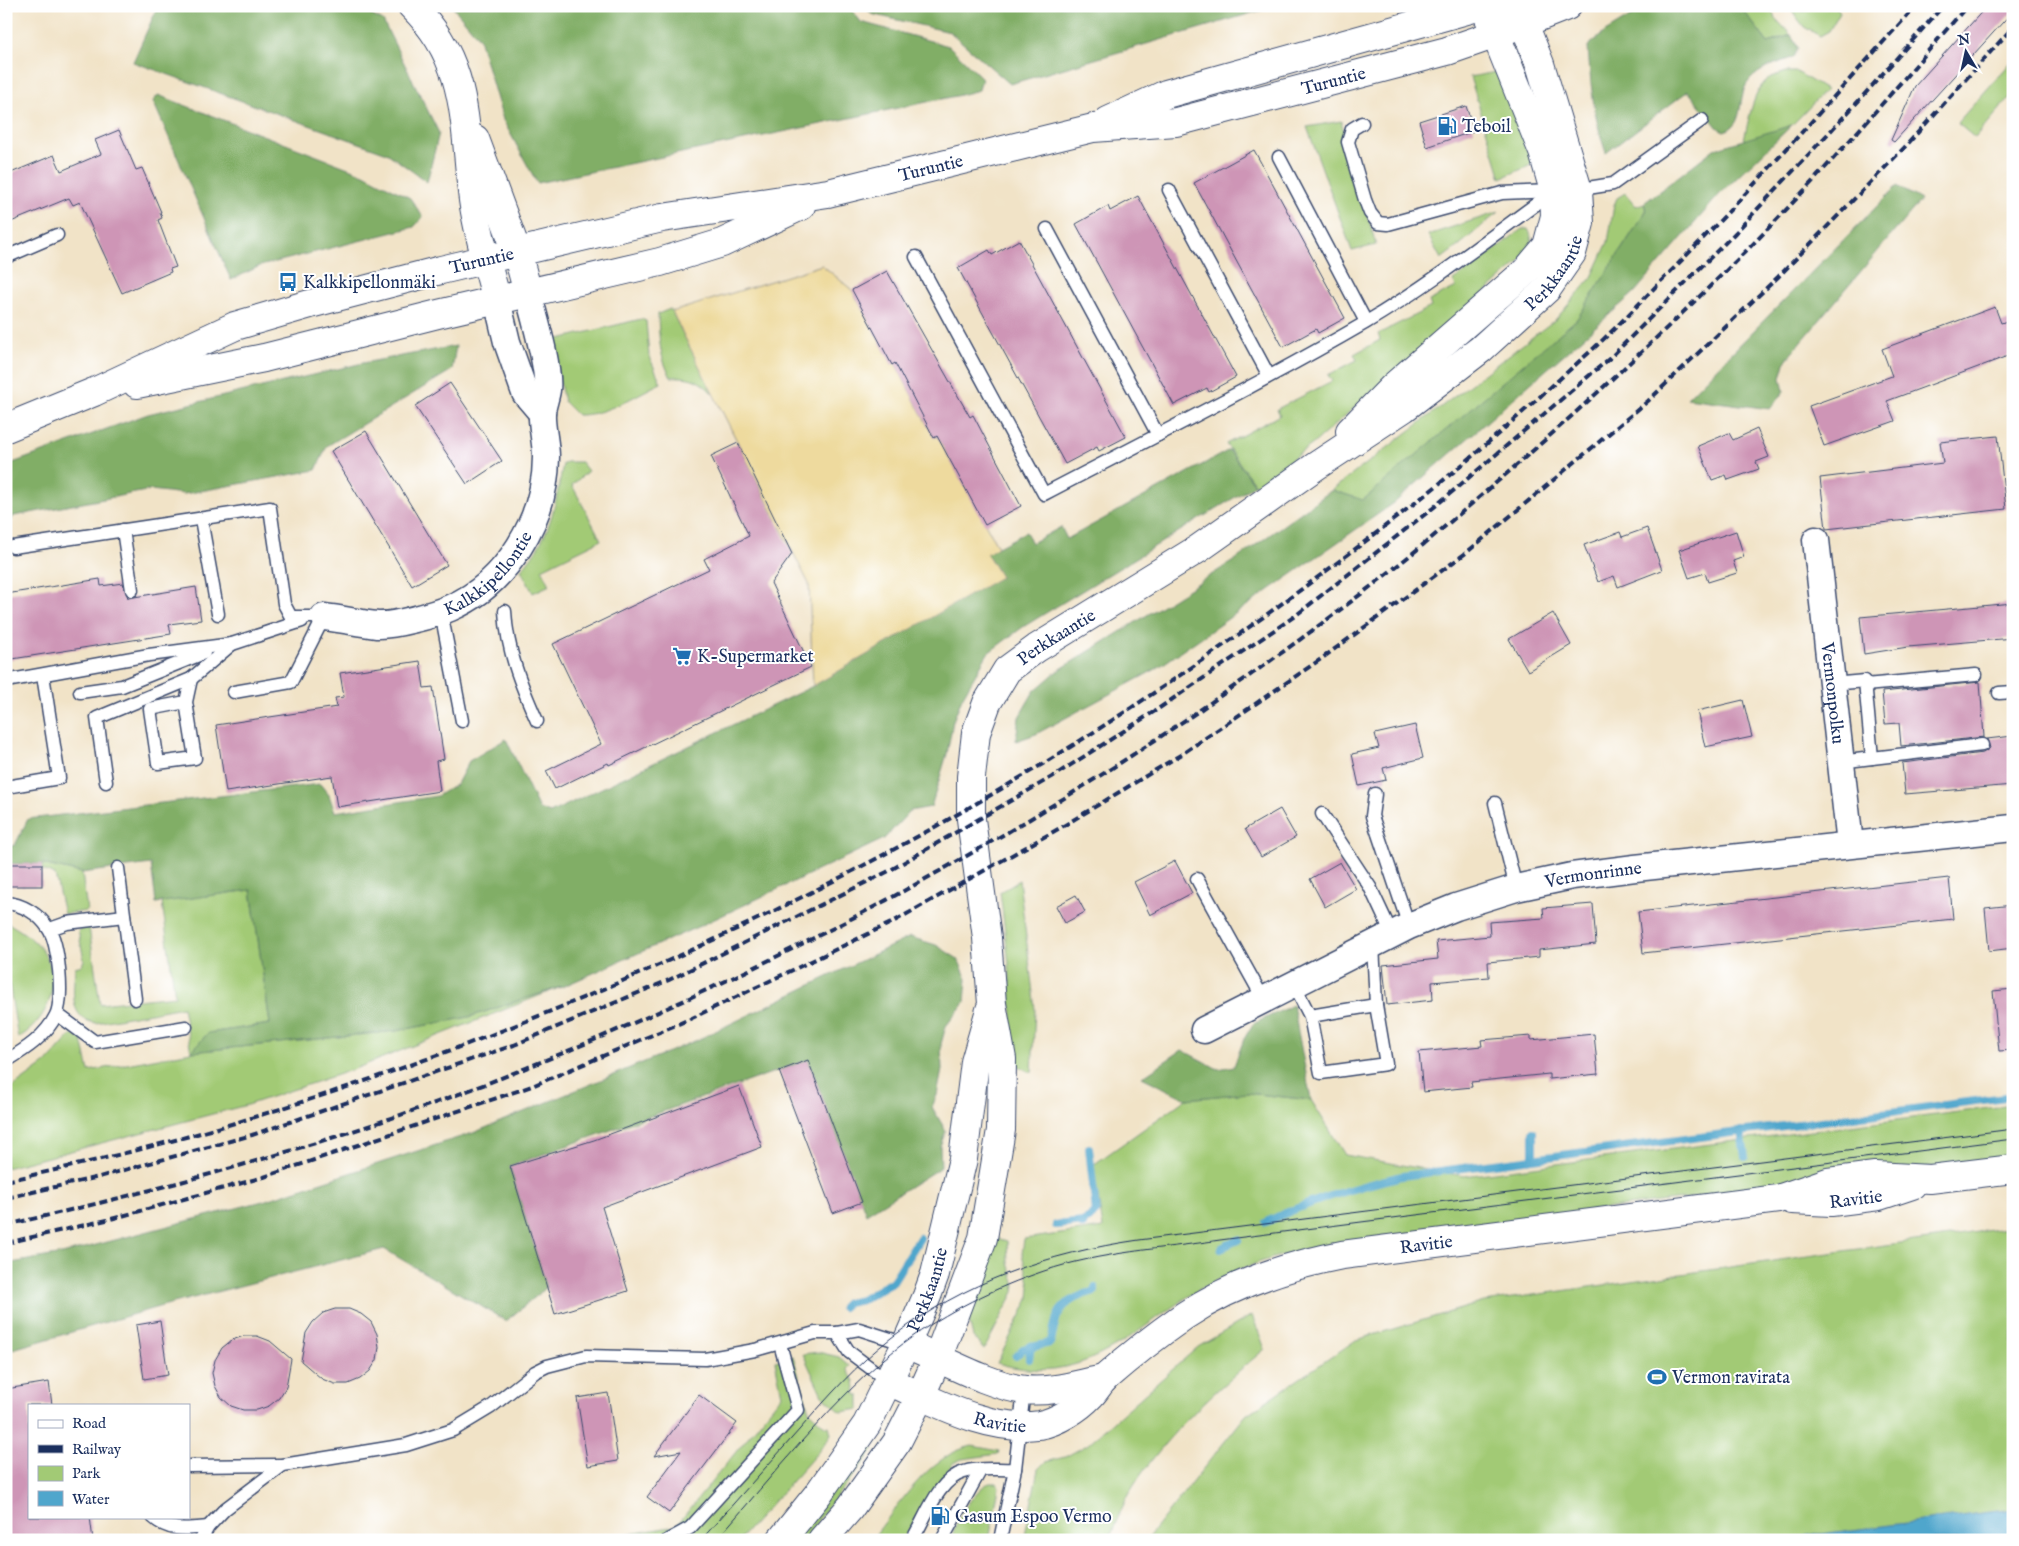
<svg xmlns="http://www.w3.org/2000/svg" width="2019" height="1546" viewBox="0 0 2019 1546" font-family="'IM FELL English',serif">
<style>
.green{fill:#a2ca75;stroke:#5e7c6a}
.forest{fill:#81ae66;stroke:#4e6e62}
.sand{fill:#eeda9e;stroke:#84847e}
.water{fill:#50a6cc;stroke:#366a95}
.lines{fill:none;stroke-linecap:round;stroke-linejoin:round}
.stream{stroke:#50a6cc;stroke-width:8}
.building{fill:#ce95b6}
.service-casing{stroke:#3b4a6e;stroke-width:15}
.minor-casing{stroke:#3b4a6e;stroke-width:29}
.tertiary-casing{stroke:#3b4a6e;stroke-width:30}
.secondary-casing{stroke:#3b4a6e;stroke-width:30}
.service{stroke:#fff;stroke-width:12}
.minor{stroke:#fff;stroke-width:26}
.tertiary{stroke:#fff;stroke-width:28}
.secondary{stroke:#fff;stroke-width:28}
.tram{stroke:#1b2f5e;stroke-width:1}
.rail{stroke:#1b2f5e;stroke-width:4;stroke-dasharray:8 4;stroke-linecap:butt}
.labels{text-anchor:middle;stroke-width:4;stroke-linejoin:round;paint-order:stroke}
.street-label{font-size:18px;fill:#1b2f5e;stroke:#fff}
.poi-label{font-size:18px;fill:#1b2f5e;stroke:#fff;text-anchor:start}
</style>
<rect width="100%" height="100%" fill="#fff"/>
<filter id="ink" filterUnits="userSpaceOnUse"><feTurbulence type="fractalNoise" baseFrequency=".02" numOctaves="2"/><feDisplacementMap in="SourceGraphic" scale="10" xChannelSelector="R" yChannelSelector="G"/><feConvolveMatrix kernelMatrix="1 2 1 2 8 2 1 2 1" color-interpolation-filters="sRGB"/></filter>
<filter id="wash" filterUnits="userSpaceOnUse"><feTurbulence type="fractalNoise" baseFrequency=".0096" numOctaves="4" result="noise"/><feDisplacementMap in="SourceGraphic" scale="20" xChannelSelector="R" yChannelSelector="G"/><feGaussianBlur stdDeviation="1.12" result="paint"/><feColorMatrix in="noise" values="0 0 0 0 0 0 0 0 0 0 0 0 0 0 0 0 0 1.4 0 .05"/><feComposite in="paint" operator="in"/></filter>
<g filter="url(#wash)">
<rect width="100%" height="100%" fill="#f1e3c7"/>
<g class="green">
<path d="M1740,6h28l8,13 15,16 -23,8z"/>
<path d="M1788,6h13l2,6 10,-6h23l4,6 -11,19 -9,5 -16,-9z"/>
<path d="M2013,60v34l-38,44 -18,-15z"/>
<path d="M1496,72l38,87 -5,7 -28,12 -31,-101z"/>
<path d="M1786,72h11l29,18 -34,35 -49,17c6,-19 9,-54 28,-65 4,-2 11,-3 15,-5z"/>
<path d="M1341,121l35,124 -24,6 -45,-124z"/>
<path d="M1625,193l11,13 8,-3 2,8 -69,108 -214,182 -31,-11 224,-171 36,-42 16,-35 6,-37 3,-7z"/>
<path d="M1499,212c-20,15 -37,33 -58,47l-13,-24z"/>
<path d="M1522,229h6c7,13 2,19 -6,31l-209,184 -58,41 -29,-41 54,-29 -3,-6 55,-28 -4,-6 29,-15 -3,-6 26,-14 -2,-6 53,-27 -2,-6 27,-14 -3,-6z"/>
<path d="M670,309l2,3 42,83c-13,-15 -24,-19 -43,-18 -12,-20 -12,-40 -13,-63z"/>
<path d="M641,319l5,2 3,35 12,27c-26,12 -55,33 -84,32l-13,-13 -13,-61z"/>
<path d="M567,462h14l7,9 -16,14 29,55 -59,29 8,16 -17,8 -12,-23c30,-33 34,-64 42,-106z"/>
<path d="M42,864l40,9 5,38 -23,3 -9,-39 -13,-5z"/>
<path d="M1019,880l16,129 -3,64 -14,-7 -5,-23 -4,-79 -9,-72z"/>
<path d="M251,890l19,134 -62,9 -16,19 204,-21 73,-14 95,-31 -212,84 -105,35 -241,63v-76l40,-29 26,-29 10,6 7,31 102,-19 -8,-45 -87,16c-29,-4 -22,-34 -21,-56l7,-2 2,-5 -6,-30 11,-3 11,77 75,-8 -13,-94z"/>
<path d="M6,922c16,9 32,19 41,36 15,29 -2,65 -29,80l-12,-75z"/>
<path d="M1247,1093l64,7 34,55 119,21 549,-71v52l-676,86c-43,8 -83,18 -122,38 -75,38 -122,111 -218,82l32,-64 1,-13 -8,-32 2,-15 79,-11 -10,-63 93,-66z"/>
<path d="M2013,1227v313h-867l100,-125 110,-75 128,-38z"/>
<path d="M996,1238l11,3 1,21 7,23 -1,7 -30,58 -11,-13 -6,-24 4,-1v-6z"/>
<path d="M1252,1315l13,34c-47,39 -99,85 -132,138 -10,16 -17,36 -24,53h-85l14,-71 7,-7 20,-5 22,-12 111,-98z"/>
<path d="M818,1352l21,5 11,9 -3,3 7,12 2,14h3v14l-18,3 -19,-17 -19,-41z"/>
<path d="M793,1356l16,55 17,16 3,-1 2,8 -12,17 -80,89h-144l81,-14 106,-131 -7,-34z"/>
<path d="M867,1443l7,6c-22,31 -49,58 -69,91h-11z"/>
<path d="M972,1446l27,5 -1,3 -36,5 -9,4 -51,77h-31c28,-34 57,-85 101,-94z"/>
<path d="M990,1483h7l2,4 -10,53h-37c0,-14 24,-54 38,-57z"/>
</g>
<g class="forest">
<path d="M158,6h196l29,15 56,112 -12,49 -40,-29 -254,-91z"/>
<path d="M452,6h397l12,16 88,24 33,32 -3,12 -23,6 -419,87 -34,-63 -24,-82z"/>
<path d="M865,6h411l-266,78 -60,-52 -79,-18z"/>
<path d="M1648,6h92l28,37 23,-8 7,13 -4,9c-16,6 -34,11 -45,24 -13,15 -3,45 -25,50l-6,-3 -30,-37 -82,62c-12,-34 -16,-71 -18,-107l17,-14z"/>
<path d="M158,95l206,79 46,24 13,19 -9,10 -154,39 -29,14 -78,-179z"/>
<path d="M1792,125l-73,70 -85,98 -240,210 -238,166 -120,65 -20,7 3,-24 15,-26 22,-19 179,-112 97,-70 31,10 214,-181 69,-108 -2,-8 70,-54z"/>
<path d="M1897,186l24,14 -135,160 -5,18 3,13 -14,18 -83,-11z"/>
<path d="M456,346l-4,24 -125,76 -11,24 -132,24 -33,-4 -137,26 -8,10 1,-61 141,-51 215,-51z"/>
<path d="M1229,450l26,35 -232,142 -35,26 -26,45 -9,23 -6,33 -16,53 -21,4 -26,28 -182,86 -138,61 -95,31 -73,14 -205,21 17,-19 62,-9 -19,-134 -95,13 -5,-39 -69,9 -40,-9h-36v-17l9,-2 13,-26 292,-35 9,11 6,17 102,-16 20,-12 12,-23 37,-22 33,70 11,4 263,-127 187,-109 -13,-24 39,-21 6,11 29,-16 6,12z"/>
<path d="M910,937l26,8 22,14 9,20 -2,23 -19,24 -5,18 1,26 -5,25 -5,12 14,24 -6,15 1,21 -75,47 -58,-154 -298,106 37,121 -41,34 -122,-72 -222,57 -156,45v-87l56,-10 201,-53 210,-68 222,-92z"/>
<path d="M1293,1005l18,95 -64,-7 -61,6 -44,-22 40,-27 36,19 16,-3 10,-27 9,-15z"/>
</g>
<path class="sand" d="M822,265l30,25 40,74 3,-1 39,75 3,-2 61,111 -11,7 14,23 -188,109 -4,-102 -137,-272z"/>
<path class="water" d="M2013,1509v31h-238z"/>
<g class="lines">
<g class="stream">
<path d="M1741,1131l4,26"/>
<path d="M1533,1157v-25"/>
<path d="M1266,1222c44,-21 89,-35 136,-46l611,-80"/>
<path d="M1056,1225l28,-3"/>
<path d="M1083,1225l1,-3 12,-10 -7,-64"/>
<path d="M1221,1248l17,-8"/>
<path d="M843,1307l4,-4 15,-3 31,-19 27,-43"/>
<path d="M1016,1356l7,-7 27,-6c3,-7 3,-12 5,-19 4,-21 22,-28 40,-33v-3"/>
<path d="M1029,1359l2,-13"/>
</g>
</g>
<g id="blocks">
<g class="building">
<path d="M1987,6h26v5l-119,131 -3,-2 24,-54z"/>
<path d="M1466,106l8,25 -47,16 -8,-26z"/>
<path d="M119,130l17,40 6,-2 19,44h-1l2,6 -4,2 18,47 -6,2 1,3 -49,21 -42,-91 -7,3 -4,-7 -63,26v-49l48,-20 7,16 40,-17 -6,-14z"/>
<path d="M1254,150l91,168 -27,15 -2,-4 -33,18 -89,-164z"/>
<path d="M1138,196l98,181 -27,15 -2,-4 -33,17 -98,-181 32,-18 2,5z"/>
<path d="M1019,240l107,197 -27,14 -2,-4 -32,17 -107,-196 31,-18 3,5z"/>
<path d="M887,271l83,146 3,-2 48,91 -36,19 -48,-89 -3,2 -39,-75 -3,2 -40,-75z"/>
<path d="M1995,307l6,16 12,-4v35l-126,47 8,20 -71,25 -15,-40 83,-30 -10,-27z"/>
<path d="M450,383l52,78 -35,23 -52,-78z"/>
<path d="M1757,429l12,28 -13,5 3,7 -31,11 -2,-5 -14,5 -14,-34 31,-13 4,7z"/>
<path d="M366,431l81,134 -35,21 -81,-135z"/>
<path d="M1998,436l8,73 -180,20 -6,-51 123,-15 -3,-21z"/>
<path d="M738,443l54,111 -21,29 40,84 -202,98 -1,-2 -53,26 -9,-18 55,-27 -48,-100 156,-75 -5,-10 45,-23 -38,-80z"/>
<path d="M1647,528l15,42 -44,17 -4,-11 -16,6 -14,-37 36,-13 2,5z"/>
<path d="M1736,531l8,26 -11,4 4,12 -29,9 -3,-9 -16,5 -10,-28z"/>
<path d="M100,579l1,7 22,-3 5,15 68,-11 5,33 -32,4 2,10 -165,26v-66z"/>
<path d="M2013,603v35l-105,9 -44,7 -4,-37z"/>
<path d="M1553,613l18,32 -43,26 -19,-32z"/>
<path d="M420,661l4,27 9,-1 11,72 -8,2 4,30 -103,16 -5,-31 -106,16 -10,-67 121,-18 -2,-9 9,-1 -4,-24z"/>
<path d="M1980,682l4,55 -83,9 -2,-23 -14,1 -3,-32z"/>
<path d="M1743,700l9,37 -47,10 -8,-36z"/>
<path d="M1415,725l8,33 -40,10 3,12 -27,6 -7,-32 27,-6 -4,-14z"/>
<path d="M2013,736v49l-108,9 -3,-31 81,-10 7,-5 -3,-9z"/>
<path d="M1280,809l16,28 -35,20 -16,-28z"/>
<path d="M1175,861l17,32 -42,22 -16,-33z"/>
<path d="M1340,862l16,27 -31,18 -15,-28z"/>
<rect x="6" y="864" width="36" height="22"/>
<path d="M1949,878l4,41 -310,34 -5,-41z"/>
<path d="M1076,895l9,17 -20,11 -9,-17z"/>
<path d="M1593,904l3,40 -57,6v7l-51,5 1,15 -57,5 1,18 -46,5 -4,-40 55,-6 -2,-18 54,-5 -1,-14 55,-4 -1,-10z"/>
<path d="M2013,905v43l-24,3 -4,-43z"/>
<path d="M2013,989v61l-14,1 -6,-60z"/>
<path d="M1594,1034l4,40 -49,5v-5l-78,8 1,5 -49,5 -4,-40 63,-6 -1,-6 50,-4v4z"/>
<path d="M808,1060l54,142 -29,11 -54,-142z"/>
<path d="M739,1086l23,61 -160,60 26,84 -73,23 -45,-148 84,-26z"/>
<path d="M335,1309h14l12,5 10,8 6,12 2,13 -2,13 -7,11 -10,8 -12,5h-13l-13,-5 -21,-18 5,-28 7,-11 10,-9z"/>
<path d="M160,1321l8,54 -24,4 -8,-54z"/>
<path d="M244,1336h13l13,5 21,18 -5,28 -7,11 -10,8 -12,4h-14l-12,-4 -10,-9 -6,-11 -3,-13 3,-13 7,-12 10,-8z"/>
<path d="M49,1382l3,23h-23v112h61l3,23h-87v-151z"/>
<path d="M608,1393l10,68 -30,5 -11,-68z"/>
<path d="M699,1395l38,28 -68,90 -22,-16 34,-46 -27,5z"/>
</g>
</g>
</g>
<g filter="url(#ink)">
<use href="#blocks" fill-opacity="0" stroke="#3b4a6e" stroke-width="1"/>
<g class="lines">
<g class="service-casing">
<g id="service">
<path d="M1362,123l-10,6 -4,13 17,58 5,13 8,10 10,1 114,-31 51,-2"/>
<path d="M1279,157l87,165"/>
<path d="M1169,190l100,186"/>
<path d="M1575,190l38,-6 89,-64"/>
<path d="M1047,229l111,206"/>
<path d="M6,257l51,-22"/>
<path d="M916,257l128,237c107,-56 216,-110 321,-171 66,-39 127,-87 189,-132"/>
<path d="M201,519l17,95"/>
<path d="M123,530l9,60"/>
<path d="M13,547l257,-39 14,96 7,13h33"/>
<path d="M505,611c2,40 16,74 32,110"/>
<path d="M441,612l21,109"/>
<path d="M6,681l143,-26 83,-11 70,-23"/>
<path d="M1832,684l33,-3 7,77 -32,4"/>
<path d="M1865,685l111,-10"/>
<path d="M80,692l42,-6 82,-33"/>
<path d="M234,692l57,-10 33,-65"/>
<path d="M1999,693l14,-1"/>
<path d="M186,702l-36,7 8,54 37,-5 -9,-56 5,-23"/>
<path d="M1872,758l110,-13"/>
<path d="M106,782l-9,-64 94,-39 41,-35"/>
<path d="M6,787l53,-9 -16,-103"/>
<path d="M1375,794l-3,22 37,110"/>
<path d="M1495,803l21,85"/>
<path d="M1322,814l48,73 22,47"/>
<path d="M118,868l17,131"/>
<path d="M1197,879l67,121"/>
<path d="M6,903c16,1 33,11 42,25 11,14 16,71 8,87 -10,21 -30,34 -50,46"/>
<path d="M50,929l17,-6 57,-7"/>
<path d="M1373,944l3,61"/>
<path d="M1294,985l16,31 11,57 65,-9 -10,-59 -66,11"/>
<path d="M57,1014l38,28 91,-15"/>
<path d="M837,1333l12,19 39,29"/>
<path d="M189,1466l94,-1"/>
<path d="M153,1517c16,15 33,12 55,10"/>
<path d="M201,1540l7,-13 17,-18 58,-44 123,-20 47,-15 38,-23 44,-35 12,-6 39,-10 119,3 50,-9 60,-17h22l22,-4 47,15"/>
<path d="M668,1540l22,-12 108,-118 -18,-66"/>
<path d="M915,1540v-5c12,-21 24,-56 49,-63 15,-5 35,-2 51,-3"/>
<path d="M942,1540l38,-69"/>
<path d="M1000,1540l15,-71 9,-79"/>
</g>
</g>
<g class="minor-casing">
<g id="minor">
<path d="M497,300l10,42 18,51 17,20"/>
<path id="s1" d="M1816,540l34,304"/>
<path id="s2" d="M324,617c18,2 35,6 53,8 16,1 57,-10 73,-17 57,-24 96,-90 96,-151 0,-15 -5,-31 -4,-45 1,-8 4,-15 5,-22 3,-21 -13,-74 -19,-97"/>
<path id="s3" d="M1204,1030l205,-104 47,-19 60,-19 56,-12 63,-8 378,-40"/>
</g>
</g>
<g class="tertiary-casing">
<g id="tertiary">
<path id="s4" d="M1792,1200l39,2 48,-6 33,-11"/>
<path d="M906,1344c35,14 83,42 119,46 26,3 53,-6 79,-11"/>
<path id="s5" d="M888,1381c46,20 99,51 151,44 18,-3 40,-17 52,-30 6,-6 9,-13 15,-18 24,-21 51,-42 78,-61 48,-32 101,-50 158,-61l436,-56 50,-17 47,-6 55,3 83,-10"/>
</g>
</g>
<g class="secondary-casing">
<g id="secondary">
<path d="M412,6c59,57 51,120 61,194 5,34 15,68 24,100"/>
<path d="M1108,121l58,-27 315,-88"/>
<path d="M475,139l42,113 11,41"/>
<path d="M137,384l127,-26 174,-44 222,-52 62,-19 79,-37"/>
<path id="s6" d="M6,428l88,-36 141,-66 75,-22 131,-34 221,-52 166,-25 265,-65 83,-6 271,-71 49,-17 71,-28"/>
<path d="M1350,431l44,-45 132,-115 21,-25 8,-30 -1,-25 -11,-39 -54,-134"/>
<path id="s7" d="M781,1540l37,-46 49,-70 39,-80 21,-48 8,-22 28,-115 12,-97 15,-52"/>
<path id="s8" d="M822,1540l28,-32 47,-66 24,-47 17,-38 45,-119 18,-108 1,-71 -10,-55 -5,-66 -16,-119v-42l5,-44 11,-30 20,-33 30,-22 161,-99 118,-83 88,-58 77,-59 66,-60 25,-36 8,-30 -2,-33 -38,-126 -16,-40 -40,-18"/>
</g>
</g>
<use href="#service" class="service"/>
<use href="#minor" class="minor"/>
<use href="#tertiary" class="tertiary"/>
<use href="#secondary" class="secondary"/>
<g class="tram">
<path d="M701,1540c33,-37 66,-74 99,-111 28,-32 57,-65 91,-91 73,-56 157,-85 248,-98l874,-111"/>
<path d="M716,1540c57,-64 120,-146 188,-197 43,-32 90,-55 140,-72 56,-19 118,-22 176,-31l793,-101"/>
</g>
<g class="rail">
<path d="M6,1181c82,-18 164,-38 245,-63 219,-67 432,-156 634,-264 189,-100 367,-223 535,-355 60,-47 117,-100 173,-150 23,-21 44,-43 65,-65 90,-89 172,-184 258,-278"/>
<path d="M6,1198l93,-21 153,-42 262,-90 155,-65 218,-108 165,-95 103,-66 140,-95 138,-108 177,-150 125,-125 119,-127 89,-100"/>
<path d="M6,1225c177,-40 352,-89 520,-157 242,-97 473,-219 687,-367 81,-56 161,-114 236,-178 102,-86 201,-177 296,-271 78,-78 150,-163 222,-246"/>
<path d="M6,1243l105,-24 153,-42 268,-91 158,-67 201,-96 169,-95 122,-74 139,-95 145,-106 182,-152 130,-124 125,-128 110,-122"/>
</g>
</g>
</g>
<defs>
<g id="fuel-bare" transform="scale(1.5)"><path d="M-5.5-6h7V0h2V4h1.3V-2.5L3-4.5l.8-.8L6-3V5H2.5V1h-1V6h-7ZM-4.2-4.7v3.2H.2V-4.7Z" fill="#1f6fb2" stroke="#fff" stroke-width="2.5" paint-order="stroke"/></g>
<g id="bus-bare" transform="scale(1.5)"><path d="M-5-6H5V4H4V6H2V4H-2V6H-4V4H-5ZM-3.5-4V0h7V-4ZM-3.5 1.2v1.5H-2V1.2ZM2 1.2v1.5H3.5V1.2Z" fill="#1f6fb2" stroke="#fff" stroke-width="2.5" paint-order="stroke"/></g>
<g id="supermarket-bare" transform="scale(1.5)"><path d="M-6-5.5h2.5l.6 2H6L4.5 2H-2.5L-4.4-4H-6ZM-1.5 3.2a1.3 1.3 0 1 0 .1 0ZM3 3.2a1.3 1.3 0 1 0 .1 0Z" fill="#1f6fb2" stroke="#fff" stroke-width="2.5" paint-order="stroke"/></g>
<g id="stadium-bare" transform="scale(1.5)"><path d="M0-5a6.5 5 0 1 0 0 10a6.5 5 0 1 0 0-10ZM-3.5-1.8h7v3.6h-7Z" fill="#1f6fb2" stroke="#fff" stroke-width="2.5" paint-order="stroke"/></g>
</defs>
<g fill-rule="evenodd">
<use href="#fuel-bare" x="1447" y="126"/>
<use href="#bus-bare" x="288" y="282"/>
<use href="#supermarket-bare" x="682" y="656"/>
<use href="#stadium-bare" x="1657" y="1377"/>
<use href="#fuel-bare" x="940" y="1516"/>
</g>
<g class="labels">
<g class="street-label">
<text dy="6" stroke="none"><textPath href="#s6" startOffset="1378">Turuntie</textPath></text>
<text dy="6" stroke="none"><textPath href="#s6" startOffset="965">Turuntie</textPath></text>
<text dy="6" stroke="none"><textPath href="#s6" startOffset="506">Turuntie</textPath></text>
<text dy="6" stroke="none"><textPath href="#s8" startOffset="1604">Perkkaantie</textPath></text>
<text dy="6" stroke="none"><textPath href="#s2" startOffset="181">Kalkkipellontie</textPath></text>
<text dy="6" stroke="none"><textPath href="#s8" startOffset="984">Perkkaantie</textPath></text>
<text dy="6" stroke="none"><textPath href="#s1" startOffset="154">Vermonpolku</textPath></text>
<text dy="6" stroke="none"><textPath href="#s3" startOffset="422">Vermonrinne</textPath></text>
<text dy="6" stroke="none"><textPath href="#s4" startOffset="64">Ravitie</textPath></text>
<text dy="6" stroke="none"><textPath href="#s5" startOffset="598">Ravitie</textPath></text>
<text dy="6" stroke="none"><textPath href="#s7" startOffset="292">Perkkaantie</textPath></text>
<text dy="6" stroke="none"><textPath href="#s5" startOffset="120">Ravitie</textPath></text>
</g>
<g class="poi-label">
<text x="1462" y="132">Teboil</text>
<text x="303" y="288">Kalkkipellonmäki</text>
<text x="697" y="662">K-Supermarket</text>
<text x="1672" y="1383">Vermon ravirata</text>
<text x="955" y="1522">Gasum Espoo Vermo</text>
</g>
</g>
<rect width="2019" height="1546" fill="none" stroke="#fff" stroke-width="25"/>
<rect x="28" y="1404" width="162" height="115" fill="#ffffff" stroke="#a4acbf"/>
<rect x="38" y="1420" width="25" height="8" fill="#ffffff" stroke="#a4acbf"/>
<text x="72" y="1428" font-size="15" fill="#1b2f5e">Road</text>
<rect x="38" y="1445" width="25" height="8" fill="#1b2f5e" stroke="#a4acbf"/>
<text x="72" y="1454" font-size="15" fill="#1b2f5e">Railway</text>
<rect x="38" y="1466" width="25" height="15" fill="#a2ca75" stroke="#a4acbf"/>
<text x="72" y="1478" font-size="15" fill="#1b2f5e">Park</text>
<rect x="38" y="1491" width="25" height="15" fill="#50a6cc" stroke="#a4acbf"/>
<text x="72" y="1504" font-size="15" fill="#1b2f5e">Water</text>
<g transform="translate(1966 52) rotate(351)" stroke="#ffffff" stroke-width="4" paint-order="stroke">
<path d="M0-4L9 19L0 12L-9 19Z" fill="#1b2f5e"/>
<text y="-8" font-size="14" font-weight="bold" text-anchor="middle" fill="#1b2f5e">N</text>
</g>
</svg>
